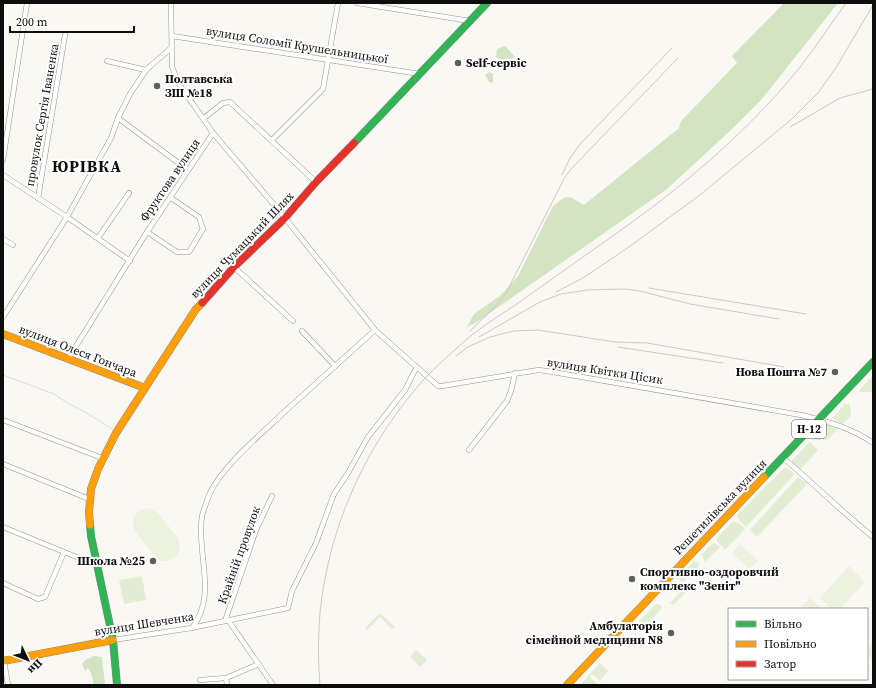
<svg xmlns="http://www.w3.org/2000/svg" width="876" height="688" viewBox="0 0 876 688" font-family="'Source Serif 4',serif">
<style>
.green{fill:#e2eed4}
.forest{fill:#d2e4c2}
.pitch{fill:#ecf2dd}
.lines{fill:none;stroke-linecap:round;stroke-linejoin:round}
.stream{stroke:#cbe2f1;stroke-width:1}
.street-casing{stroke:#949390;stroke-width:5.5}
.fast-casing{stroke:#8a8987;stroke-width:8}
.slow-casing{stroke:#8a8987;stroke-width:8}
.jam-casing{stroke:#8a8987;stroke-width:8}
.street{stroke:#fefefd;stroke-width:4.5}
.fast{stroke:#30b455;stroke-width:7}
.slow{stroke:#ff9f0a;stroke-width:7}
.jam{stroke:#e5322d;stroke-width:7}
.rail{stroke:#d5c6c5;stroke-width:1}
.poi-dot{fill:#605f5d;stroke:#fff;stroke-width:1.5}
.labels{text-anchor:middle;stroke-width:4;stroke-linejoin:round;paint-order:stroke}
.shield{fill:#fff;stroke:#565656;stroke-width:1}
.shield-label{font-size:11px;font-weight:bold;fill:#0d0d0d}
.street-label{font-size:12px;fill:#0d0d0d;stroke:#fff}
.poi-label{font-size:12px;font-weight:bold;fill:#0d0d0d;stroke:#fff;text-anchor:start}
.district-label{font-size:16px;font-weight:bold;letter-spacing:1px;fill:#0d0d0d;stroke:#fff}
</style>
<rect width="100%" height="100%" fill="#faf8f2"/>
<g class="green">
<path d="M873,375v15l-2,2h-12v-2z"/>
<path d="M846,403l4,2 1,11 -8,8 -9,-4 -1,-3z"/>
<path d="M826,425h3l9,4 -11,11h-15z"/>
<path d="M810,442l8,8 -19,21 -7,-8v-3z"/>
<path d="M764,459l5,4 -86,90 -5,-4z"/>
<path d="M784,468h3l8,6 -49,53 -7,-7 -2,-5z"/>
<path d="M798,477l9,7 -50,53 -7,-7z"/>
<path d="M733,521l6,2 6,6 -20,21 -8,-9v-3z"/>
<path d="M713,543l3,1 4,3 -15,15 -4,-7z"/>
<path d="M694,561l5,2v3l-15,15h-3l-2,-3 1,-2z"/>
<path d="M142,576l4,24 -22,4 -5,-24z"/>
<path d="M683,589l3,3 -13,13 -3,-2z"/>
<path d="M656,604l5,1 1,3 -23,24 -4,-1 -1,-5z"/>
<path d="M379,614h2l14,13 -3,2 -12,-12 -13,13 -2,-2z"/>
<path d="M416,650l11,10 -7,7 -10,-10z"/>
<path d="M600,663l8,8 -8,10 -8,-7 -2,3 7,7 -1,1h-16z"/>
</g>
<g class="forest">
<path d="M784,3h54l-76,96 -30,30 -65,60 -190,133 -10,5 7,-13 27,-19 17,-19 35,-70 12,-9 7,1 12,7 95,-77 2,-7 56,-58 -5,-7z"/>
<path d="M505,46l10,11c-7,5 -12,4 -19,0l1,-8z"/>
<path d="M489,72l4,2v9l-4,-1 -4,-7z"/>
<path d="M94,656l8,1 3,28h-11l-3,-12 -3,-5 -3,3 -3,-7 3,-4z"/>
</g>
<g class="pitch">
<path d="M148,508l10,5 20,25c2,6 3,13 -2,18 -4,5 -11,6 -17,4 -5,-3 -9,-9 -12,-14 -7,-9 -21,-21 -10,-33 3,-3 6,-4 11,-5z"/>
<path d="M740,544l18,17 -9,8 -17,-16z"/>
<path d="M849,566l16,16 -25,27h-8l-12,-11z"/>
<path d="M810,598l12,11h-23z"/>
<path d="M873,643v19l-6,-6v-7z"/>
</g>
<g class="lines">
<path class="stream" d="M3,375l51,19 15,10 18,9 25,16"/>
<g class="street-casing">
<g id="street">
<path d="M357,3l113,18"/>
<path d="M172,36l248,38"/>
<path d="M107,61l39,9"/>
<path d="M118,118l70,52"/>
<path d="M204,118l19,-15 7,-1 86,80"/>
<path d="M213,133l68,80 94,117 63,56h4l84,-14 13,-2 14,2 248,43c25,6 51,13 72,28"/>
<path d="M272,140l51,-51 15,-86"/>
<path d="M3,160l24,-157"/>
<path d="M3,175l64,42 63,44"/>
<path d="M38,198l27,-163"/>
<path d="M147,232l30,20h12l14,-23 -4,-12 -28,-19"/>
<path d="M98,238l31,-45"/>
<path d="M3,239l10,6"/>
<path d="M234,267l59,54"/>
<path d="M3,317l64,-100 44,-79 7,-20 12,-24 16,-24 25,-22"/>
<path d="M302,331l33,35"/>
<path d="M68,359l79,-127 66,-99 -36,-52 -5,-15 -1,-63"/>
<path d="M3,420l99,38"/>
<path d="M469,450l38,-49 4,-10 4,-18"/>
<path d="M782,457c31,26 60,55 91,80"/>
<path d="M3,464l86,35"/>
<path d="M3,527l93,38"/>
<path d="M3,583l35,16 7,-2 19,-45"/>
<path d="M228,620l45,65"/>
<path d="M225,621l31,-91 16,-34"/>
<path d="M192,628c26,-33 4,-75 10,-112 2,-7 5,-16 8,-23 13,-27 49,-57 71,-78 31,-28 63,-57 94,-85"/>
<path d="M113,640l78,-12 97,-20 4,-17 24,-48 18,-49 14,-21 20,-36 37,-47 9,-18 3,-4"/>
<path d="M4,661l4,24"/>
<path d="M226,678l1,7"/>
<path d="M200,680l26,-2 33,-14"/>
</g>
</g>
<g class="fast-casing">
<g id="fast">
<path d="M354,143l133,-140"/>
<path d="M764,477l109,-115"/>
<path d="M90,525l1,11 22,104 4,45"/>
</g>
</g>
<g class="slow-casing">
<g id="slow">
<path d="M3,334l142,54"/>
<path d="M90,525l-1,-13 2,-23 7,-20 18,-36 80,-124 6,-6"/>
<path d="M3,661l110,-21"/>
<path d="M567,685l197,-208"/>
</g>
</g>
<g class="jam-casing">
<path id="jam" d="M202,303l32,-36 51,-49 31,-36 38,-39"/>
</g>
<use href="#street" class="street"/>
<use href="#fast" class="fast"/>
<use href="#slow" class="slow"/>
<use href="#jam" class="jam"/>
<g class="rail">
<path d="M790,127l50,-29 33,-9"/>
<path d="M562,175l8,-17 11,-15 91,-95"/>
<path d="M649,288l157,26"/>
<path d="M556,292l27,-14 43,-29 74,-54 93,-77 25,-25 19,-27 36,-61"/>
<path d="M470,331l26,-25 10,-13 59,-116 6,-8 107,-111"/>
<path d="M479,337l61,-35 21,-8 26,-4 38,-1 15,2 50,13 89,15"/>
<path d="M618,347l105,16"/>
<path d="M456,356l12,-9 22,-10 24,-6 24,-1 77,12 32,1 137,24"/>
<path d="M320,685c-2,-24 -2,-48 0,-72 8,-81 42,-160 94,-222 15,-19 34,-35 52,-51 17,-15 37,-26 55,-39 43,-31 87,-61 129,-92 55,-42 108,-89 151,-143 16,-21 30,-42 45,-63"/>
</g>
</g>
<g class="poi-dot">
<circle cx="458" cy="63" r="4"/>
<circle cx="157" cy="86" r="4"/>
<circle cx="835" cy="372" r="4"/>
<circle cx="153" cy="561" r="4"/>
<circle cx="632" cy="579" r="4"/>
<circle cx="671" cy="633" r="4"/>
</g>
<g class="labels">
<rect class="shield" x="792" y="420" width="34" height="18" rx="3"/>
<g class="shield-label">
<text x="809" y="433">Н-12</text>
</g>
<g class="street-label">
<text transform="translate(297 45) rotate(9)" y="4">вулиця Соломії Крушельницької</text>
<text transform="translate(42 115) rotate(-80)" y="4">провулок Сергія Іваненка</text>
<text transform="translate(170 180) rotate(-56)" y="4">Фруктова вулиця</text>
<text transform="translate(242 245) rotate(-46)" y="4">вулиця Чумацький Шлях</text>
<text transform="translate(78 351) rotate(21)" y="4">вулиця Олеся Гончара</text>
<text transform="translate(605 371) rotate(9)" y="4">вулиця Квітки Цісик</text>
<text transform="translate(720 507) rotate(-46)" y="4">Решетилівська вулиця</text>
<text transform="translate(239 555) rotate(-70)" y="4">Крайній провулок</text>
<text transform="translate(144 624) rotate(-9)" y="4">вулиця Шевченка</text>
</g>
<g class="poi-label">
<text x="466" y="67">Self-сервіс</text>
<text x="165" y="83">Полтавська<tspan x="165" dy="14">ЗШ №18</tspan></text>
<text x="827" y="376" text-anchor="end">Нова Пошта №7</text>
<text x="145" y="565" text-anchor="end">Школа №25</text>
<text x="640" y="576">Спортивно-оздоровчий<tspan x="640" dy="14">комплекс "Зеніт"</tspan></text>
<text x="663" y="630" text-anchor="end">Амбулаторія<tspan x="663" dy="14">сімейной медицини N8</tspan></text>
</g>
<g class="district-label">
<text x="87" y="172">ЮРІВКА</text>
</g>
</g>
<rect width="876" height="688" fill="none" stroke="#0d0d0d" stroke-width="8"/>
<rect x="728" y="608" width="140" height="72" fill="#ffffff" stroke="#9e9e9e"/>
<rect x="736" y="621" width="20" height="6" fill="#30b455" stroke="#9e9e9e"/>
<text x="764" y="628" font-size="12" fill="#0d0d0d">Вільно</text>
<rect x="736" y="641" width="20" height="6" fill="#ff9f0a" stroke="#9e9e9e"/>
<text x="764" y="648" font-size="12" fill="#0d0d0d">Повільно</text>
<rect x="736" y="661" width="20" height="6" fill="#e5322d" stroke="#9e9e9e"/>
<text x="764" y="668" font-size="12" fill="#0d0d0d">Затор</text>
<g transform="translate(28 660) rotate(133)" stroke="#ffffff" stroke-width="3" paint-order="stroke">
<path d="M0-3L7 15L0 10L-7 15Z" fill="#0d0d0d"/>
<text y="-6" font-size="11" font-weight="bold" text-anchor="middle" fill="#0d0d0d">Пн</text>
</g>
<path d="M10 26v6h124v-6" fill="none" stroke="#0d0d0d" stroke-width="2"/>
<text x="16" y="26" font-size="12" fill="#0d0d0d" stroke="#ffffff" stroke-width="3" paint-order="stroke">200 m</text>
</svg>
